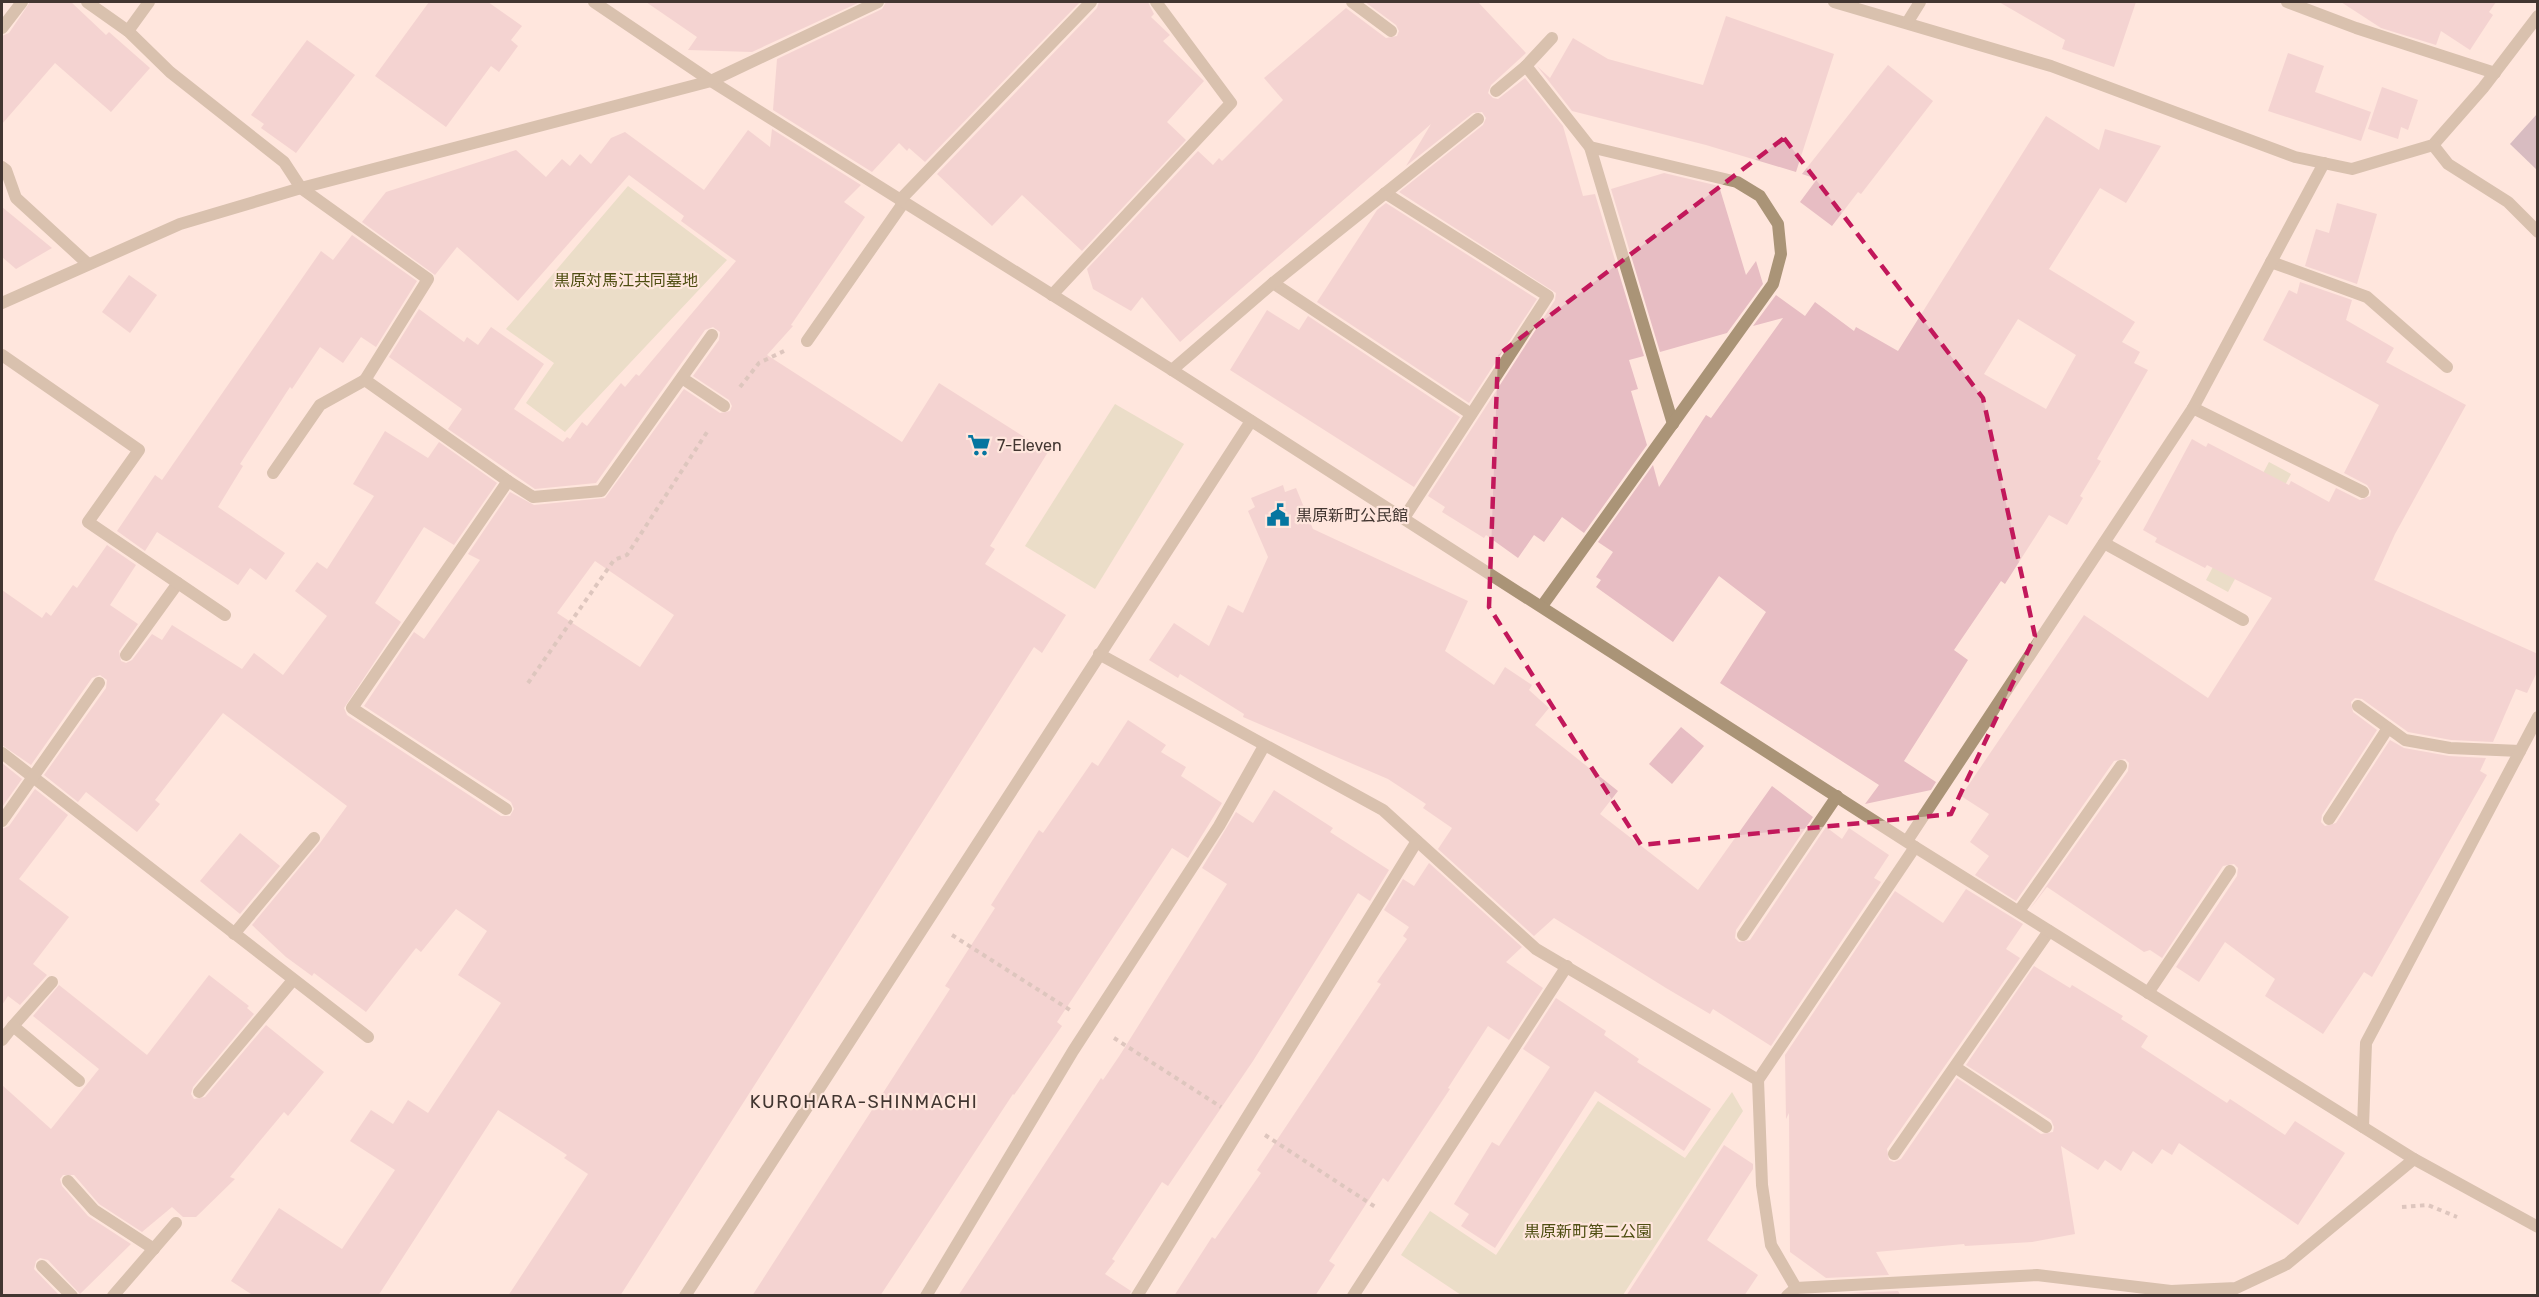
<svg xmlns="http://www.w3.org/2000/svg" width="2539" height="1297" viewBox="0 0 2539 1297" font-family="Rubik,'Noto Sans JP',sans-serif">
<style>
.green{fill:#d2d3af}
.water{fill:#a88aa1}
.building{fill:#e7bdc3;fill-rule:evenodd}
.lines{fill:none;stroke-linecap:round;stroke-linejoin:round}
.path{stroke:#b5a19a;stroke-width:4;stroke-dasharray:4.5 4.5;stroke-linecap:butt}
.lane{stroke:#aa9477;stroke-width:12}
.street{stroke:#aa9477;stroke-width:12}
.marked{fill:none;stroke:#c2185b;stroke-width:4.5;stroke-dasharray:12 8;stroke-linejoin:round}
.labels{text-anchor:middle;stroke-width:4.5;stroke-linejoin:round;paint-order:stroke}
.park-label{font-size:16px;fill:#4f4e12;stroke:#ffe6dd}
.poi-label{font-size:16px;fill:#423631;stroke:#ffe6dd;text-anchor:start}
.neighbourhood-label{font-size:18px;letter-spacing:1.5px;fill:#423631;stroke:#ffe6dd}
</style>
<rect width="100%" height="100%" fill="#ffe6dd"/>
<g class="green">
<path d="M628,186l99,74 -162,172 -39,-29 28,-40 -48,-34z"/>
<path d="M1115,404l69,40 -89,145 -70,-43z"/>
<path d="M2269,462l22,12 -63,118 -22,-12z"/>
<path d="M1732,1092l11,19 -120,184h-162l-60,-40 29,-44 66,44 102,-154 87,57z"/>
</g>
<path class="water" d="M2537,114v56l-27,-26z"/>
<g class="building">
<path d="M30,2h41l35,33 3,-3 41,36 -39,44 -56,-49 -53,61v-88l7,-3z"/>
<path d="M429,2h59l34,24 -11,14 7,6 -19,26 -8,-6 -45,61 -71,-51z"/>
<path d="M646,2h214l-108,50 -64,-2 9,-13z"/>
<path d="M886,2h194l-155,160 -16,-14 -2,3 -8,-8 -27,29 -99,-62 4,-51 105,-50z"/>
<path d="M1099,2h49l6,12 -3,3 19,18 -7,6 41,40 -37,41 19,18 -104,111 -60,-56 -30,31 -55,-52 160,-166z"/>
<path d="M1365,2h113l48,51 -35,32 -3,8 5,5 5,1 27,-21 38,48 20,70 12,-2 49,162 -15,4 9,29 -7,2 16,54 -63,88 -22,-16 -18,25 -10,-7 -16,23 -32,-23 -2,3 -42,-26 3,-5 -17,-11 127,-196 1,-7 -157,-101 84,-67 3,-7 -4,-6 -9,1 -67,53 25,-42 -251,218 -38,-45 -11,14 -38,-22 -6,-20 111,-118 15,14 6,-7 3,3 61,-61 -19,-22 82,-70 40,30 11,-2 2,-5 -3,-6z"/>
<path d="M1999,2h137l-22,65 -52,-18 3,-9z"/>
<path d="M2341,2h155l-7,10 4,3 -23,35 -29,-19 -5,14 -55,-17z"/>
<path d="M1726,16l108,38 -38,118 -90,-27 -134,-34 -35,-45 13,12 23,-40 35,21 95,26z"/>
<path d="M307,40l48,35 -59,78 -35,-25 3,-4 -13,-9z"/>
<path d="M2288,53l36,13 -9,26 56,20 -10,29 -93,-30z"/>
<path d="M1888,65l45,36 -72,93 -3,-2 -26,34 -32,-24 17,-23 -15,-5z"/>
<path d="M2382,87l36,13 -10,30 -7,-3 -3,12 -30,-10z"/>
<path d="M2046,116l53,34 6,-21 56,17 -35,57 -26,-15 -51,81 86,53 -13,20 18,10 -6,11 14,7 -51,89 4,2 -21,35 3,2 -16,27 -18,-10 -44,69 -4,-3 -47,69 14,10 -64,101 32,21 -5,8 -66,14 14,-19 -159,-102 46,-71 -47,-36 -46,66 -77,-55 5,-7 -5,-3 17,-25 -15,-10 55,-77 6,22 47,-72 5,3 72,-100 -30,8 23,-31 29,21 10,-14 39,29 2,-4 42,24zM2018,319l58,36 -30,54 -62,-35z"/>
<path d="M772,129l89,56 -17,17 21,15 -74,108 2,1 -26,29 135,87 37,-59 109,69 -58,94 5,3 -10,15 81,51 -24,38 -8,-6 -414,649h-112l80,-122 -24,-16 3,-3 -69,-45 -120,186h-124l-23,-15 48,-73 63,41 53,-79 -45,-29 21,-31 22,14 15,-24 20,13 73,-110 -43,-28 29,-44 -31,-22 -35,43 -5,-4 -50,64 -52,-39 -2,3 -26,-19 -34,-32 68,-82 27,-37 -124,-93 -68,87 5,4 -23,28 -51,-40 -8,10 -34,-27 62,-87 1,-8 -7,-5 -8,3 -61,87 -29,-20v-155l40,28 4,-6 5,4 22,-31 4,3 30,-43 29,20 -26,40 28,19 -19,27 2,10 5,2 6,-3 20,-26 10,6 10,-15 70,44 12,-16 29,22 44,-59 -32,-25 22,-29 10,7 47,-73 -21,-12 32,-53 43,27 11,-16 58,41 -43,62 -30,-18 -49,76 26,19 -57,86 3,7 154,101h9l4,-7 -3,-7 -147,-96 50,-74 10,7 56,-79 -12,-6 42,-62 24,13 71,-7 79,-109 36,24 10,-2 2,-5 -3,-6 -36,-24 26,-36 1,-8 -7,-5 -8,3 -109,153 -61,6 -87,-60 14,-20 -73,-52 30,-48 45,33 3,-5 11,8 13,-18 53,37 -30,45 49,33 4,-5 3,2 12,-17 5,4 34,-43 4,4 11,-13 3,2 97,-115 -55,-40 3,-5 -55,-41 -111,126 -61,-54 -22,28 -73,-53 24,-30 130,-42 30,27 16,-18 8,7 10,-12 11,10 20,-26 14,-6 79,58 44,-60 22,17zM595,561l79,54 -34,52 -83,-54z"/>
<path d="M1664,173l55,13 27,89 10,-14 7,23 -36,49 -67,19 -49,-163z"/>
<path d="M1386,203l151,96 -68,104 -152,-101 60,-92z"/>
<path d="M2337,203l40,11 -20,70 -52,-18 11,-37 13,4z"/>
<path d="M2,207l50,41 -36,21 -14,-12z"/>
<path d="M352,235l65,46 -41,66 -15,-10 -18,26 -23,-16 -28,42 -2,-2 -50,77 3,2 -25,41 67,46 -19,27 -16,-12 -12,17 -81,-53 -12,19 -28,-20 38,-56 7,5 159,-229 12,9z"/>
<path d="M129,275l28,20 -27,38 -28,-21z"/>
<path d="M2300,282l52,18 -6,20 48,28 -8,14 80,43 -71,129 -21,46 164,74v16l-11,23 -11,-4 -23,53 -42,-2 -43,-8 -46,-33 -7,-1 -4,4 2,10 24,18 -55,85 -1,7 4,4 11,-3 54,-83 14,8 45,8 37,2 -6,13 7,4 -115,202 -8,-5 -41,62 -58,-38 10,-17 -50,-37 -26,40 -23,-15 61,-91 1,-8 -4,-4 -11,2 -61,92 -12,-8 -6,2 -97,-65 -17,22 98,-138 1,-8 -4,-4 -11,2 -98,140 -41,-26 14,-19 -19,-14 19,-28 -28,-18 123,-181 124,83 64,-100 -65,-33 -2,3 -50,-26 2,-4 -14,-8 49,-91 14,8 2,-4 81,42 2,-4 38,21 7,-14 24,12 10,-4 1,-5 -4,-6 -23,-12 35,-68 -116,-65 26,-50 8,4z"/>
<path d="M1267,310l32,20 9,-14 152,101 -46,70 -184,-117z"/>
<path d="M1283,485l2,7 11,-4 17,41 155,72 -23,50 49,34 11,-18 27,18 -3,5 20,18 -14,17 83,66 -18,23 98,76 74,-104 41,31 -77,113 -1,8 4,4 11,-2 76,-113 16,12 7,-11 40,27 -15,23 7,4 -110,164 -58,-37 -3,5 -44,-26 -112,-70 -20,18 -96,-87 14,-21 -29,-20 3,-4 -38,-25 -145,-62 1,-3 -64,-40 -2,4 -29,-18 25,-37 35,23 19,-41 15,8 25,-56 -20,-46 7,-4 -4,-9z"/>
<path d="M1128,720l38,25 -5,7 25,15 -5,9 41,27 -34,55 -16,-10 -115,174 5,4 -48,69 -1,-1 -133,202h-128l198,-307 -5,-3 50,-78 -4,-3 48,-75 4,3 49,-71 6,4z"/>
<path d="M1681,727l23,19 -32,38 -23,-20z"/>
<path d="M2,763l20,16 -20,28z"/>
<path d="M35,789l33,26 -49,64 50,38 -36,47 14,11 -27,30 -12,-9 -6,9v-176l7,-3z"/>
<path d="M1274,790l59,38 -3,4 59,38 -19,31 -12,-8 -105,168 -85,125 -6,-4 -50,77 3,2 -10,13 26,17 -2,5h-171l143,-218 2,2 17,-25 107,-171 -25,-16 34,-56 17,11z"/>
<path d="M240,833l40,33 -40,48 -40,-33z"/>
<path d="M1429,863l93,84 -16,15 37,26 -34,52 -21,-14 -40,62 2,1 -62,93 -5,-4 -54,83 6,4 -20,31h-141l38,-59 3,2 46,-66 -4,-3 124,-186 -4,-2 30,-43 -4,-3 6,-9 -25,-17 19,-31 11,7z"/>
<path d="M1966,889l57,35 -17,25 14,9 -133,191 2,11 5,2 7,-3 56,-81 84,56 12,-2 1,-5 -3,-7 -85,-55 68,-99 36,22 2,-3 51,31 -2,3 27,17 -7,11 86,56 3,-4 55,36 10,-14 50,32 -47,72 -119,-82 -7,12 -10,-6 -10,15 -19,-13 -12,20 -16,-11 -7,10 -37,-24 14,88 -43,8 -67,4 -1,-2 -88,8 13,23 -63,3 -36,-26 -1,-139 -3,6 -1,-64 110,-164 48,32z"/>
<path d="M209,975l40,31 -2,2 7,6 -61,73 -2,7 3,5 11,-2 61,-72 58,47 -36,44 -4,-4 -54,65 5,2 -39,38h-13l-11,-10 -30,25 -43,-28 -25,-29h-11l-3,4 2,7 26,30 43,28 -51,50 -32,-34 -8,-2 -4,3 -2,8 26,27h-58v-211l49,44 48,-60 -66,-53 26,-31 88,70z"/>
<path d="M1556,998l50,33 -2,4 35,24 -2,3 74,47 -27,42 -89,-60 -100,157 -34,-22 8,-12 -15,-10 38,-62 7,4 51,-79 -27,-18z"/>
<path d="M1724,1145l29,19v5l-46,71 51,35 -14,21h-118z"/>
<path d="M1898,1291l3,5 -53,-3z"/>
</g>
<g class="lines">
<g class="path">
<path d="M740,387l19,-24 25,-12"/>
<path d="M528,683l86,-123 13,-5 82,-126"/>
<path d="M952,935l118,75"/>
<path d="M1114,1038l107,69"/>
<path d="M1265,1135l112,73"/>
<path d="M2402,1207l26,-2 29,12"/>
</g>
<g class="lane">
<path d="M1352,2l39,29"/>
<path d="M2287,2l69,26 139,45"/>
<path d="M2,28l20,-26"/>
<path d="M1526,66l64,81 83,277"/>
<path d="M1496,91l30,-25 26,-28"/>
<path d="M2,167l4,3 10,28 72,66"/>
<path d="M2271,262l96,35 80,70"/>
<path d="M807,341l97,-139"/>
<path d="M682,378l42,28"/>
<path d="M2193,408l170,84"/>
<path d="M273,473l47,-68 45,-25"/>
<path d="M2104,543l139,77"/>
<path d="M1542,606l231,-322 8,-30 -3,-30 -18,-28 -23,-14 -147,-35"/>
<path d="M126,655l52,-72"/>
<path d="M2358,706l47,34 45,8 70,3"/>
<path d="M2329,819l59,-91"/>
<path d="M2019,911l102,-145"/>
<path d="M234,934l80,-96"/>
<path d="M1743,935l94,-139"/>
<path d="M2148,993l82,-122"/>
<path d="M13,1026l39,-44"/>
<path d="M2,1040l11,-14 66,55"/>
<path d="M1955,1067l91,60"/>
<path d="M1758,1080l157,-233"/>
<path d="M199,1092l94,-112"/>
<path d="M1894,1154l155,-223"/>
<path d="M68,1181l26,29 60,39"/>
<path d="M42,1266l30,30"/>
</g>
<g class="street">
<path d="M87,2l41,29 42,41 114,90 17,26 127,91 -63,101 143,101"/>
<path d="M594,2l117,79 461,289 743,477 499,312 124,68"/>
<path d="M1834,2l217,64 244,91 57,12 81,-24 50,-57 55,-72"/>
<path d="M1907,23l13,-21"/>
<path d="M128,31l21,-29"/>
<path d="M2433,145l15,19 60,38 30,30"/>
<path d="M1385,193l163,103 -144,222"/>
<path d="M900,200l191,-198"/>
<path d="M1273,283l198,131"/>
<path d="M1052,295l179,-192 -75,-101"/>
<path d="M2,303l178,-79 121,-36 410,-107 167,-79"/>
<path d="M2,355l137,95 -51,72 137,93"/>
<path d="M1172,370l101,-87 205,-164"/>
<path d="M1099,654l284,156 153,139 222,131 4,105 9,60 25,43"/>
<path d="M2,753l366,284"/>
<path d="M506,809l-154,-101 156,-227 25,16 68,-6 111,-156"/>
<path d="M2,821l97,-138"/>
<path d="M1907,841l286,-433 131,-245"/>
<path d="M2363,1127l3,-84 172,-326"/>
<path d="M113,1296l63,-73"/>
<path d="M685,1296l566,-875"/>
<path d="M926,1296l147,-245 146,-225 45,-80"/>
<path d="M1137,1296l280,-455"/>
<path d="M1353,1296l214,-330"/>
<path d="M1787,1296l9,-8 241,-13 134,16 65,-3 51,-24 127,-105"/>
</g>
</g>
<path d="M0 0H2539V1297H0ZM1784,138l199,260 52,238 -84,178 -310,31 -152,-238 9,-252z" fill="#ffe6dd" fill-opacity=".55" fill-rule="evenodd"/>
<path class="marked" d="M1784,138l199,260 52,238 -84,178 -310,31 -152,-238 9,-252z"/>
<defs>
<g id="supermarket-bare" transform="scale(1.8)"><path d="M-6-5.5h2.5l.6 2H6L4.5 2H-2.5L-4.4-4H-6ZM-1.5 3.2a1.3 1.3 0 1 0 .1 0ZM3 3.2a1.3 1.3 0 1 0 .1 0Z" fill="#0576a0" stroke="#ffe6dd" stroke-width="2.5" paint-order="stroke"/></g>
<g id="civic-bare" transform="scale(1.8)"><path d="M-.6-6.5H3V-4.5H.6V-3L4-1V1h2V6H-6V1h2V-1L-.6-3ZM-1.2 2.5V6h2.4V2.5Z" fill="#0576a0" stroke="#ffe6dd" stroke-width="2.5" paint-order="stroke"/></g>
</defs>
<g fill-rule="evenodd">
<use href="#supermarket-bare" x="979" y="445"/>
<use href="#civic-bare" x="1278" y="515"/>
</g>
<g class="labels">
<g class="park-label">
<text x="626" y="286">黒原対馬江共同墓地</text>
<text x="1588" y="1237">黒原新町第二公園</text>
</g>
<g class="poi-label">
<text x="997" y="451">7-Eleven</text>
<text x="1296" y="521">黒原新町公民館</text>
</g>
<g class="neighbourhood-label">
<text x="864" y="1108">KUROHARA-SHINMACHI</text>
</g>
</g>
<rect width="2539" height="1297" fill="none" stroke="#423631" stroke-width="6"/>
</svg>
